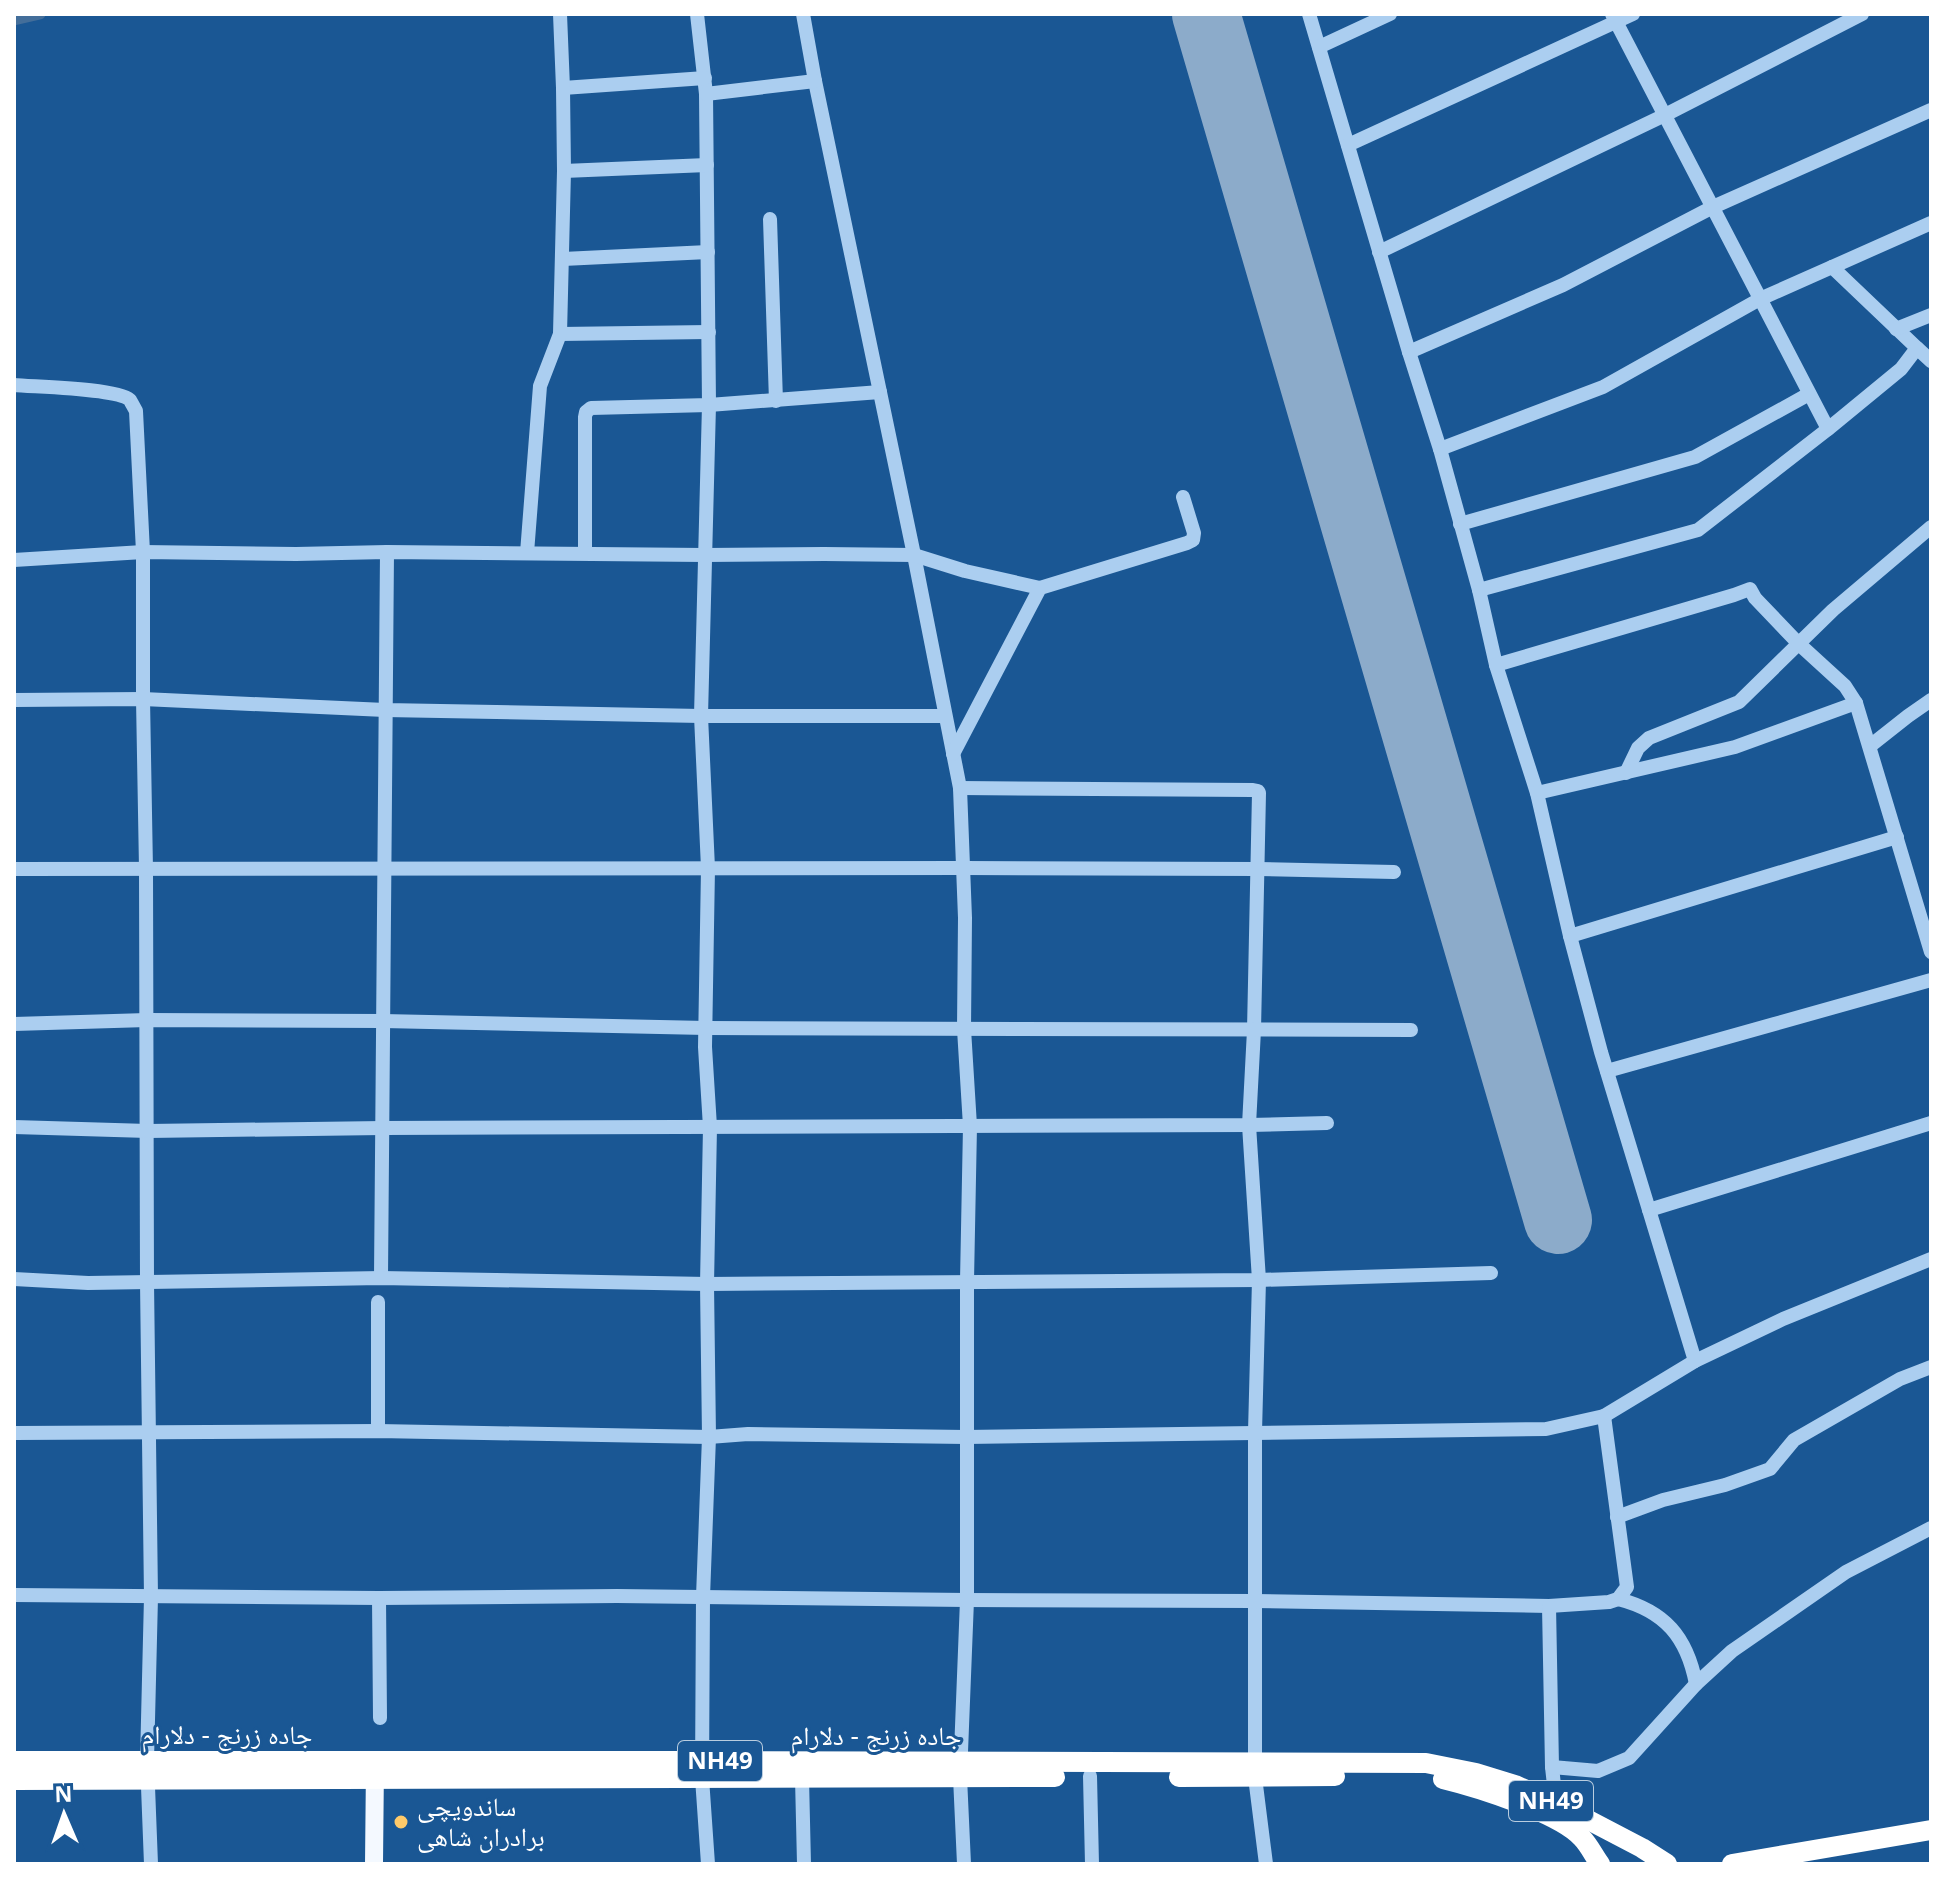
<svg xmlns="http://www.w3.org/2000/svg" width="1945" height="1878" viewBox="0 0 1945 1878" font-family="'Noto Sans','Noto Naskh Arabic',sans-serif">
<style>
.lines{fill:none;stroke-linecap:round;stroke-linejoin:round}
.canal{stroke:#436e9a;stroke-width:11}
.runway{stroke:#8cabca;stroke-width:68}
.minor{stroke:#abcef0;stroke-width:14}
.major{stroke:#f4f9ff;stroke-width:18}
.highway{stroke:#fff;stroke-width:20}
.poi-dot{fill:#ffca6a;stroke:#1a5794;stroke-width:3}
.labels{text-anchor:middle;stroke-width:6;stroke-linejoin:round;paint-order:stroke}
.shield{fill:#1a5794;stroke:#bacddf;stroke-width:2}
.shield-label{font-size:24px;font-weight:bold;fill:#fff}
.street-label{font-size:26px;fill:#fff;stroke:#1a5794}
.poi-label{font-size:26px;fill:#fff;stroke:#1a5794;text-anchor:start}
</style>
<rect width="100%" height="100%" fill="#1a5794"/>
<g class="lines">
<path class="canal" d="M14,20l26,-6"/>
<path class="runway" d="M1206,14l352,1206"/>
<g class="minor">
<path d="M697,14l9,80 3,311 -8,311 7,152 -3,179 5,80 -3,157 2,153 -6,160 -1,181 6,86"/>
<path d="M803,14l12,67 99,474 46,233 5,130 -1,111 6,97 -3,155v319l-7,177 4,87"/>
<path d="M1309,14l100,338 31,97 39,141 17,75 41,128 33,143 31,116 94,309"/>
<path d="M1612,14l216,415"/>
<path d="M1319,47l71,-33"/>
<path d="M563,88l142,-10"/>
<path d="M706,94l109,-13"/>
<path d="M1348,145l285,-131"/>
<path d="M564,171l143,-6"/>
<path d="M770,219l6,182"/>
<path d="M1379,252l286,-137 197,-101"/>
<path d="M563,259l145,-7"/>
<path d="M1832,267l85,81"/>
<path d="M1896,329l35,-14"/>
<path d="M560,334l149,-2"/>
<path d="M1409,352l154,-67 150,-78 218,-97"/>
<path d="M14,385c21,2 102,3 116,15 1,2 5,9 6,11l7,141v147l3,170 1,413 4,315 -4,164 4,103"/>
<path d="M1440,449l163,-62 157,-88 171,-76"/>
<path d="M1460,524l235,-67 114,-63"/>
<path d="M527,553l13,-167 20,-52 4,-163 -1,-83 -3,-74"/>
<path d="M585,553v-136l1,-5 5,-4 118,-3 171,-13"/>
<path d="M14,560l129,-8 153,2 91,-2 318,3 119,-1 90,1 51,16 75,17"/>
<path d="M1479,590l219,-60 130,-101 73,-60 16,-21 14,13"/>
<path d="M1496,665l238,-70 16,-6 5,9 44,46 46,42 11,17 75,249"/>
<path d="M14,700l129,-1 242,11 316,6h244"/>
<path d="M1870,746l38,-30 23,-16"/>
<path d="M953,754l87,-166 147,-45 6,-3 1,-7 -11,-36"/>
<path d="M1626,773l12,-25 11,-10 90,-36 94,-92 98,-83"/>
<path d="M960,788l293,2 5,1 1,2 -5,237 -5,95 10,155 -4,152v345l11,87"/>
<path d="M1537,793l198,-46 121,-44"/>
<path d="M14,869l950,-1 294,1 136,3"/>
<path d="M1570,936l327,-99"/>
<path d="M14,1024l133,-4 236,1 323,7 705,2"/>
<path d="M1607,1071l324,-91"/>
<path d="M14,1127l134,4 235,-3 866,-3 78,-2"/>
<path d="M1649,1210l282,-87"/>
<path d="M381,1278l6,-726"/>
<path d="M14,1279l74,4 293,-5 326,6 552,-4 232,-7"/>
<path d="M378,1302v129"/>
<path d="M14,1433l364,-2 331,6 39,-3 218,3 580,-8 58,-13 91,-55 88,-42 148,-60"/>
<path d="M1617,1517l46,-17 62,-15 45,-16 24,-29 106,-61 31,-12"/>
<path d="M14,1595l365,3 238,-2 350,4 287,1 295,5 60,-4 9,-3 9,-12 -23,-171"/>
<path d="M379,1598l1,120"/>
<path d="M1618,1599c47,12 69,38 78,85"/>
<path d="M1549,1606l3,161 4,36"/>
<path d="M1552,1767l46,4 31,-13 67,-74 36,-33 114,-79 85,-44"/>
<path d="M1090,1776l2,88"/>
<path d="M802,1778l2,86"/>
</g>
<path class="major" d="M374,1864l1,-100"/>
<g class="highway">
<path d="M14,1761h688l724,2 50,10 39,12 41,18 86,45 25,16"/>
<path d="M1179,1777l156,-1"/>
<path d="M1443,1779c33,8 117,34 139,59 7,7 12,18 18,26"/>
<path d="M14,1780l1041,-3"/>
<path d="M1732,1864l199,-34"/>
</g>
</g>
<circle class="poi-dot" cx="401" cy="1822" r="8"/>
<g class="labels">
<g class="shield">
<rect x="678" y="1741" width="84" height="40" rx="6"/>
<rect x="1509" y="1781" width="84" height="40" rx="6"/>
</g>
<g class="shield-label">
<text x="720" y="1769">NH49</text>
<text x="1551" y="1809">NH49</text>
</g>
<g class="street-label">
<text x="227" y="1744">جاده زرنج - دلارام</text>
<text x="876" y="1745">جاده زرنج - دلارام</text>
</g>
<g class="poi-label">
<text x="417" y="1816">ساندویچی<tspan x="417" dy="30">برادران شاهی</tspan></text>
</g>
</g>
<rect width="1945" height="1878" fill="none" stroke="#ffffff" stroke-width="32"/>
<g transform="translate(64 1814) rotate(358)" stroke="#1a5794" stroke-width="6" paint-order="stroke">
<path d="M0-6L14 30L0 20L-14 30Z" fill="#ffffff"/>
<text y="-12" font-size="22" font-weight="bold" text-anchor="middle" fill="#ffffff">N</text>
</g>
</svg>
